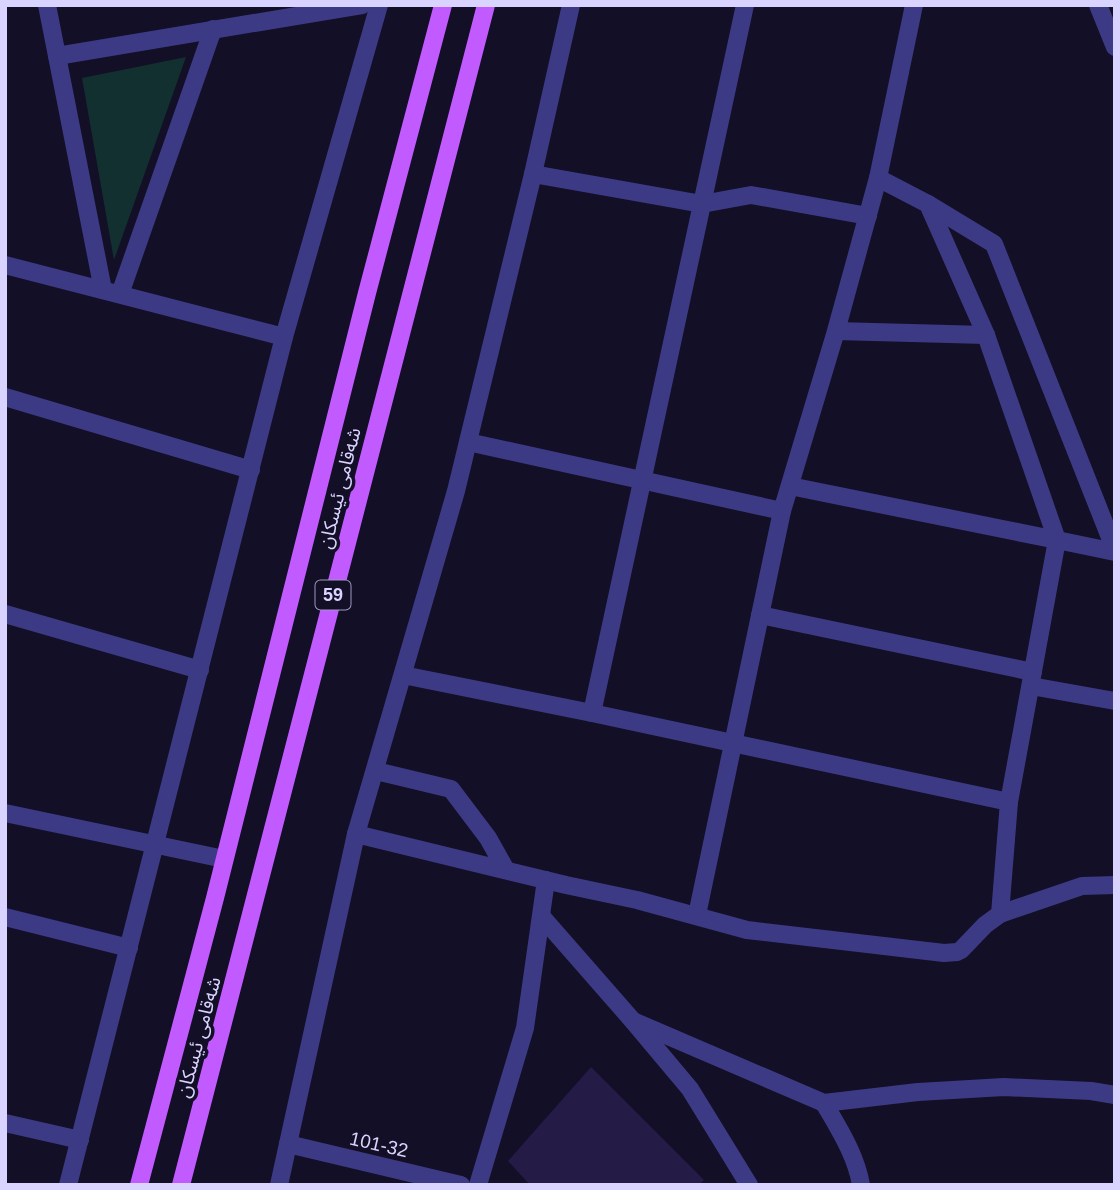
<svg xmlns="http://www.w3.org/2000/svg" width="1120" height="1190" viewBox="0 0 1120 1190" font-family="Helvetica,'Noto Sans Arabic',sans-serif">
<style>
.green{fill:#12302f}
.building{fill:#241b47}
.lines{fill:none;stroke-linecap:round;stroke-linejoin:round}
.street{stroke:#3d3a85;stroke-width:18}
.primary{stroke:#c25bff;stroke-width:18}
.labels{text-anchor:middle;stroke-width:7;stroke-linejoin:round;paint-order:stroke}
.shield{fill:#130f26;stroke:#9e99be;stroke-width:2}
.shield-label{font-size:18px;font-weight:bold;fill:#d9d4ff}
.street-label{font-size:19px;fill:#d9d4ff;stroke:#130f26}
</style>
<rect width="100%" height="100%" fill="#130f26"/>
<path class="green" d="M186,57l-72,203 -32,-182z"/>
<path class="building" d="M591,1067l113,113 -5,5h-169l-22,-24z"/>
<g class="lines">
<g class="street">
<path d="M47,5l56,285"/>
<path d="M914,5l-36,173 50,26 58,131 71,205"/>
<path d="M1098,5l17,42"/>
<path d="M57,56l305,-51"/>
<path d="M533,174l169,30 49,-9 117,21"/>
<path d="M928,204l66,40 121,306"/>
<path d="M5,265l279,72"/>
<path d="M120,294l93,-265"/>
<path d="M836,331l150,4"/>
<path d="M5,397l246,73"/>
<path d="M468,442l314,69"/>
<path d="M790,486l267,54"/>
<path d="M5,614l195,56"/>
<path d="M760,615l273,57"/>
<path d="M403,675l189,38 417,89"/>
<path d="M1031,686l84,15"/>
<path d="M592,713l153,-708"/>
<path d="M376,771l75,18 37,49 18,32"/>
<path d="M5,813l219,46"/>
<path d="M356,834l210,51 71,15 110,30 197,23 13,-1 4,-2 24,-25 15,-11 9,-112 48,-262 58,12"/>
<path d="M1000,914l82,-28 33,-1"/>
<path d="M697,915l85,-404 54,-180 42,-153"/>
<path d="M5,917l124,31"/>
<path d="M542,917l91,104 57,68 59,96"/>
<path d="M633,1021l191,82 94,-11 86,-5 87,4 24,4"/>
<path d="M824,1103c15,26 32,52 37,82"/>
<path d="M5,1123l75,17"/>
<path d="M288,1144l173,41"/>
<path d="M68,1185l216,-848 95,-332"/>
<path d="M279,1185l77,-351 100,-343 77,-317 38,-169"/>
<path d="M478,1185l47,-157 21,-148"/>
</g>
<g class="primary">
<path d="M139,1185l76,-287 152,-605 76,-288"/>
<path d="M181,1185c105,-393 200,-787 305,-1180"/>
</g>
</g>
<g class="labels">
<rect class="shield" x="315.5" y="580.5" width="35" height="29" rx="5"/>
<g class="shield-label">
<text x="333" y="601">59</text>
</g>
<g class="street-label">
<text transform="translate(339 488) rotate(-76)" y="7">شەقامی ئیسکان</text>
<text transform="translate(198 1037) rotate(-75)" y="7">شەقامی ئیسکان</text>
<text transform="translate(379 1144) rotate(13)" y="7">101-32</text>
</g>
</g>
<rect width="1120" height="1190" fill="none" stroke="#d9d4ff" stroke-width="14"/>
</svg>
